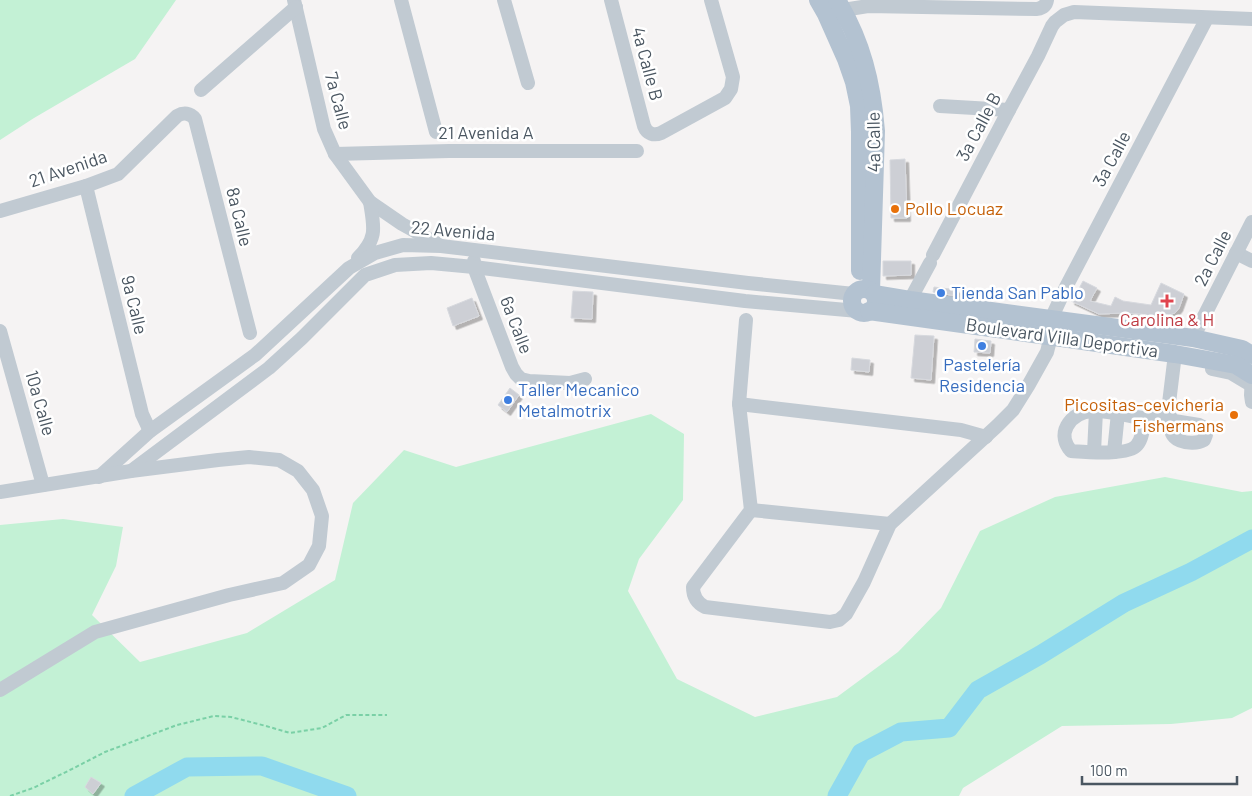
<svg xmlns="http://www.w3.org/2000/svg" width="1252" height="796" viewBox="0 0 1252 796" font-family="Barlow,sans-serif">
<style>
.green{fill:#c3f1d5}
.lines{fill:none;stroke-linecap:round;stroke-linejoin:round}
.river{stroke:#90daee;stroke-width:19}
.building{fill:#cdcfd5;stroke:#d7d9de;filter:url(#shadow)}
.path{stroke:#7ad0a6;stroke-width:2;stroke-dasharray:4 2.5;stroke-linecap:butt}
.minor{stroke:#c1cad2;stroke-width:14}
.major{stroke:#b3c2d1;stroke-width:18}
.food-dot{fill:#e8710a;stroke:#fff;stroke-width:2}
.shop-dot{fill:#3f7fe0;stroke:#fff;stroke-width:2}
.health-dot{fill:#e0444e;stroke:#fff;stroke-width:2}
.labels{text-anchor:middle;stroke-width:5;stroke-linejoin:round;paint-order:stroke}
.street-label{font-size:18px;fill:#4a5661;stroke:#fff}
.food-label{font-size:18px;fill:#c56008;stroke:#fff;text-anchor:start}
.shop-label{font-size:18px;fill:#366cbe;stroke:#fff;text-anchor:start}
.health-label{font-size:18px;fill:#be3a42;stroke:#fff}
</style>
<defs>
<filter id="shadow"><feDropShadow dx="3.5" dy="3.5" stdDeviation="0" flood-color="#0004"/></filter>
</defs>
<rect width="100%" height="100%" fill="#f5f3f3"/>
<g class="green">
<path d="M0,0h176l-41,59 -101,59 -34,22z"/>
<path d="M651,414l33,20 -1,66 -44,59 -11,32 49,88 78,38 82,-20 61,-45 43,-44 39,-77 75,-34 110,-20 77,15 10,-1v217l-20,10 -61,6 -109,2 -99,62 -4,8h-959v-271l63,-6 60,8 -7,39 -24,49 48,47 107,-29 88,-53 18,-77 51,-53 52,17z"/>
</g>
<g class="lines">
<g class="river">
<path d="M134,796l53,-29 75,-1 85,30"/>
<path d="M837,796l24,-43 40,-21 48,-4 29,-38 62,-35 84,-52 67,-31 61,-33"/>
</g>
</g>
<g class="building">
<path d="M905,159l2,59h-16l-1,-58z"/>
<path d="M883,261h28v14l-28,1z"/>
<path d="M1083,281l14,7 -7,13 21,5 4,-9 8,4 28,4 10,-22 23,11 -5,14 -4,5 -9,3 -9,1 -16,-3 -19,-1 -23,1 -28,-13 1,-4 2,1z"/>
<path d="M934,287l24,3 -1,6 -24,-4z"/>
<path d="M573,291l20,1 -1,27 -21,-1z"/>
<path d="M472,298l7,18 -26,10 -6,-18z"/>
<path d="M915,335l19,1 -3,44 -20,-2z"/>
<path d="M975,339l16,2 -1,12 -16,-1z"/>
<path d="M852,358l18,2 -1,12 -18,-2z"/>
<path d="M510,388l9,7 -12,17 -9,-7z"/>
<path d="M91,777l10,6 -8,11 -8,-7z"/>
</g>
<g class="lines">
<path class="path" d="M10,796l23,-8 39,-19 33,-17 72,-27 37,-9 17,1 35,9 24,7 32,-5 24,-13h41"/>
<g class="minor">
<path d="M294,0l30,129 11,25 35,48 32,22 36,20"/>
<path d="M401,0l35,132"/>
<path d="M504,0l24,83"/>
<path d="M611,0l33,126c3,8 10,10 17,7l64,-35 6,-9 2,-12 -22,-77"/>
<path d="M843,10l25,-4 169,3c5,-1 9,-3 10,-9"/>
<path d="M201,90l95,-83"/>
<path d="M940,106l69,4"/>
<path d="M335,154l114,-3h188"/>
<path d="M86,186l56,228 8,17"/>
<path d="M0,211l86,-25 32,-12 59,-58c7,-4 13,-3 18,3l55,214"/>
<path d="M1236,253l16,8"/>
<path d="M933,255l76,-145 29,-54 14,-30 3,-4 9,-7 10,-3 178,7"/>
<path d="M358,258c20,-20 16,-31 12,-56"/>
<path d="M474,261v6l38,100 4,7 5,5 8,2 41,2 15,-4"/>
<path d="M910,300l20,-37"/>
<path d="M746,320l-7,84 12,106 -58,77c0,10 4,16 12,20l125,15 9,-2 7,-6 18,-32 26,-58 107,-98 16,-16 15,-24 19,-34 4,-16v-17l15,-32 141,-269"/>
<path d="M0,331l43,154"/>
<path d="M1193,338l59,-116"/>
<path d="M1212,369l19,4 20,12"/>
<path d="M1252,376l-1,19 1,7"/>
<path d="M739,404l222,26 25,7"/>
<path d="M1165,412l9,9 25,4 4,2 3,8 -2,5c-12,7 -42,1 -30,-19"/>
<path d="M1144,419c-1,8 -1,19 -7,26 -8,11 -52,7 -66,6 -6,-7 -9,-16 -4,-25 15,-27 53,-10 76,-8 7,1 15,-3 22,-6l4,-9 6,-49"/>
<path d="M1094,452l2,-41"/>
<path d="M1114,452l4,-39"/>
<path d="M131,471l138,-103 33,-30 63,-63 30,-10 36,-2 43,4 271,34 113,10"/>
<path d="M99,477l51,-46 105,-76 94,-87 26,-15 28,-8 38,1 307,37 106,11"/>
<path d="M0,492l131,-21 87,-11 31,-3 30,3 19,11 15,19 9,26 -3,30 -10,19 -26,18 -54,12 -134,37 -95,58"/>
<path d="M751,510l139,14"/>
</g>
<g class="major">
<path d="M818,0l8,14 20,45 8,23 5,24 1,26v139"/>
<path d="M837,0c25,42 35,82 39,131l-5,160"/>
<circle cx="864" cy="301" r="12"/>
<path d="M874,294l36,6 283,38 49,11 10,6"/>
<path d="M869,311l306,43 61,11 16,10"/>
</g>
</g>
<g class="food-dot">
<circle cx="895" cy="209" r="5"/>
<circle cx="1234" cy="415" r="5"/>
</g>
<g class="shop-dot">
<circle cx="941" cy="293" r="5"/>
<circle cx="982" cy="346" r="5"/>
<circle cx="508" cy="400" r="5"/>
</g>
<path class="health-dot" d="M1164.5 293.5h5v5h5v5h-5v5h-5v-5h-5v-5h5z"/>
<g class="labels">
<g class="street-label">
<text transform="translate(647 64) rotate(75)" y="6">4a Calle B</text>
<text transform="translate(338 101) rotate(75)" y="6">7a Calle</text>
<text transform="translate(979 127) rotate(-62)" y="6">3a Calle B</text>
<text x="486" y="139">21 Avenida A</text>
<text transform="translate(874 142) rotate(-91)" y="6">4a Calle</text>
<text transform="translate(1112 159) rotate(-62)" y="6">3a Calle</text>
<text transform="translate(68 169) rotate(-19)" y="6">21 Avenida</text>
<text transform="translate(239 217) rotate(76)" y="6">8a Calle</text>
<text transform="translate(453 231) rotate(5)" y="6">22 Avenida</text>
<text transform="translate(1213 258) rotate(-63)" y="6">2a Calle</text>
<text transform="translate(134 305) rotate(76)" y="6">9a Calle</text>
<text transform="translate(516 325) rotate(69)" y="6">6a Calle</text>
<text transform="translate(1062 338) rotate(8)" y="6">Boulevard Villa Deportiva</text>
<text transform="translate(40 403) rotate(74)" y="6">10a Calle</text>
</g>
<g class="food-label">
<text x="905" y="215">Pollo Locuaz</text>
<text x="1224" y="411" text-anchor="end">Picositas-cevicheria<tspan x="1224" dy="21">Fishermans</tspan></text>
</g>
<g class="shop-label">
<text x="951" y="299">Tienda San Pablo</text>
<text x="982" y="371" text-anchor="middle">Pastelería<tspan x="982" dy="21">Residencia</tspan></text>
<text x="518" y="396">Taller Mecanico<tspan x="518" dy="21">Metalmotrix</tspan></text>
</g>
<g class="health-label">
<text x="1167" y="326">Carolina &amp; H</text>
</g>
</g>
<path d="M1082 776v8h155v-8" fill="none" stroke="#4a5661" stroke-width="2.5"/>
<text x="1090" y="776" font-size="15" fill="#4a5661" stroke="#ffffff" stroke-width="4" paint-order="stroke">100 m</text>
</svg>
